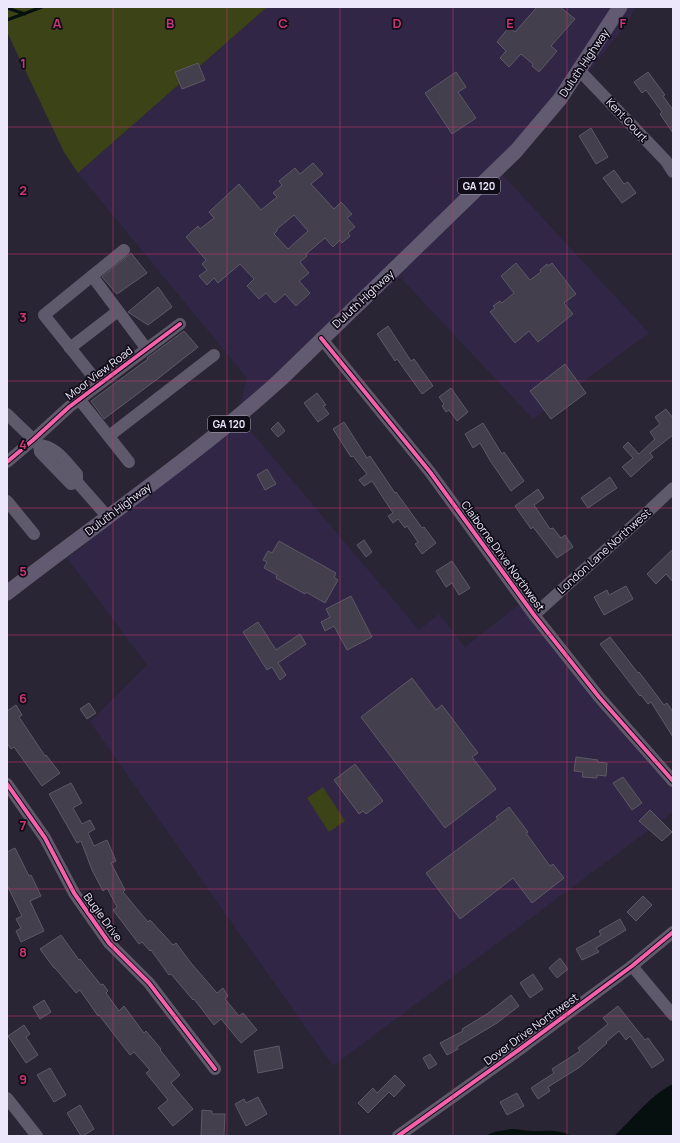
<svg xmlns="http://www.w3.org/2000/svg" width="680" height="1143" viewBox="0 0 680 1143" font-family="Manrope,sans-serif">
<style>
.built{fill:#312645}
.green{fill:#3c4317}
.water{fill:#05100f}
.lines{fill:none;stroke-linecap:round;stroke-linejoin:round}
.stream{stroke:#05100f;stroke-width:3}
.building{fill:#433f4c;stroke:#5d5966;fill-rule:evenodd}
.minor{stroke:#5f596c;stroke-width:12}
.major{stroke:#625a70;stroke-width:15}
.cycleway-casing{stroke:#0f0c17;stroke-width:6}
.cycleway{stroke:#f560ab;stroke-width:4}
.grid{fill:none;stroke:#c83773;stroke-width:1;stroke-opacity:0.55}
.labels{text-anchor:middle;stroke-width:3.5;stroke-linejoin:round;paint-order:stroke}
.shield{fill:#0f0c17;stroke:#aaa5b6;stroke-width:1}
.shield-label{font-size:10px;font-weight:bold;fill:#ece7fa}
.street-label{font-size:11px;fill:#ece7fa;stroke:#0f0c17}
.grid-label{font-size:13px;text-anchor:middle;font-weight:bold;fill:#c83773;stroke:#0f0c17;stroke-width:3.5;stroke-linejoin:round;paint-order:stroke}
</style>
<rect width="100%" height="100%" fill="#2a2534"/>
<path class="built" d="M267,7h369l-10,18 -75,93 -50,55 148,160 -116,86 -133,-142 -163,138 182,215 20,-16 26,33 57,-45 151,179v31l-340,254 -243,-344 57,-57 -80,-107 83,-66 87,-77 10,-37 -169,-205z"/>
<g class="green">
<path d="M7,7h260l-189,166 -14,-21 -57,-120z"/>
<path d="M323,787l22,34 -16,11 -22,-34z"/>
</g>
<g class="water">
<path d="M673,1084v52h-59c19,-17 35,-40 59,-52z"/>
<path d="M511,1129c8,0 15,2 23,2 13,0 25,-2 38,5h-86c6,-5 16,-5 25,-7z"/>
</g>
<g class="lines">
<g class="stream">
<path d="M7,8l18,6"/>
<path d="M7,20l35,-13"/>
</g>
</g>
<g class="building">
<path d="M537,7h23l15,12 -24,27 6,5 -18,21 -7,-6 1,-2 -12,-10 -12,13 -9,-9 6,-7 -9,-9 12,-15 6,5z"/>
<path d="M198,63l7,17 -23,9 -7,-17z"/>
<path d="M456,72l10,15 -8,5 18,26 -24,16 -27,-41z"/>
<path d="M648,72l17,23 -2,1 10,14v23l-13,-19 2,-2 -16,-22 -4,3 -8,-11z"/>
<path d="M591,128l17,29 -12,7 -17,-28z"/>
<path d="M313,163l10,11 -12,10 23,25 7,-7 11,12 -5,4 8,9 -7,6 2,3 -8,7 -2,-3 -7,7 -8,-9 -19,16 1,2 -7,6 9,11 -10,8 11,12 -14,13 -11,-12 -10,9 -9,-10 -7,6 -12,-13 7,-7 -14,-15 -22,19 -4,-5 -7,7 -8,-9 8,-6 -5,-6 4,-4 -20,-23 12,-11 2,3 14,-11 -5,-6 30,-28 22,26 16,-13 -4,-4 9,-8 -3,-4 16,-13 5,6zM294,215l14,16 -20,18 -14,-15 3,-3v-2z"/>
<path d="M614,170l10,14 4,-2 8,11 -14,10 -19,-25z"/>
<path d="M131,253l16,20 -30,21 -15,-17z"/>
<path d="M516,263l14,17 11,-8 -1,-2 7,-6 1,2 4,-3 24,31 -12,9 9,11 -35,28 -9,-11 -14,12 -25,-31 5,-4 -2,-2 7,-5 2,2 12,-10 -13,-17z"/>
<path d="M158,287l14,20 -24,18 -20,-13z"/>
<path d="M388,326l23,35 3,-2 19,27 -11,8 -25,-35 -2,2 -18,-27z"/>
<path d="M184,331l14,16 -38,30 -56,42 -13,-18 57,-42 -1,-1z"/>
<path d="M565,364l21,29 -35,26 -21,-28z"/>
<path d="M451,388l17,24 -11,9 -8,-11 -3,2 -4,-6 2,-2 -5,-7z"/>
<path d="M317,393l9,12 -3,1 6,8 -11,8 -14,-19z"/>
<path d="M666,409l7,9v17l-23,18 3,4 -22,20 -9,-10 11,-9 -10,-11 5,-5 11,12 16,-15 -5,-7 10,-8 -5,-7z"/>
<path d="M278,422l7,9 -7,6 -7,-8z"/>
<path d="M344,422l23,36 3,-2 25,37 1,-1 26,36 2,-1 12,16 -14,11 -7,-10 3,-2 -11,-16 -2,2 -7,-9 -5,4 -5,-7 5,-3 -21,-32 -8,5 -5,-6 8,-6 -14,-18 -2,1 -18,-28z"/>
<path d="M483,423l19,31 2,-2 20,29 -13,10 -20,-29 -11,-19 -7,5 -8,-14z"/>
<path d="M267,469l9,15 -11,6 -8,-15z"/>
<path d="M610,477l7,11 -29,20 -7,-10z"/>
<path d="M538,489l6,9 -10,7 16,24 3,-1 8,10 4,-3 8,12 -16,11 -24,-31 -2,2 -16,-23z"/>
<path d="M364,540l8,12 -6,5 -9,-12z"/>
<path d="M279,541l57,32 -2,4 4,3 -13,23 -19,-11 -1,2 -29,-16 1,-3 -13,-7 3,-6 -4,-2 5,-9 4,2z"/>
<path d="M673,549v33l-7,-8 -10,10 -9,-10z"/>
<path d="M452,561l18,27 -11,7 -7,-12 -6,4 -10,-16z"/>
<path d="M626,586l7,13 -29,16 -10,-18 13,-7 2,5z"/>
<path d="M351,596l21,41 -25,13 -13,-24 -9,5 -4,-9 9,-5 -4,-8z"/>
<path d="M258,622l18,28 24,-16 6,10 -28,19 8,12 -6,5 -8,-13 -5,3 -24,-38z"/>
<path d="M610,637l28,36 1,-1 25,33 3,-2 6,9v25l-22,-35 -3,2 -7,-9 -1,1 -40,-52z"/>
<path d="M412,678l24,32 6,-5 36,48 -6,4 24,32 -51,39 -84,-111z"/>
<path d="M89,703l7,10 -9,6 -7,-10z"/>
<path d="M16,705l6,10 -3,2 26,39 1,-1 14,18 -18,13 -28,-39 -3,2 -4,-6v-32z"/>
<path d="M576,757l22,3 -1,2 10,1 -1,13 -9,-1v3l-15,-1 1,-5 -9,-1z"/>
<path d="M355,764l28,37 -17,13 -3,-3 -4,3 -25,-34z"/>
<path d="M623,777l19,26 -10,7 -19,-27z"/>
<path d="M71,783l11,20 -9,5 9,16 8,-4 5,9 -7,4 6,13 13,-6 9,21 -5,2 14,27 -2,2 25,30 2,-2 23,25 3,-2 15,20 26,30 6,-5 5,8 -3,3 14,17 4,-3 14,17 -16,13 -20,-24 -7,6 -20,-26 -1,1 -22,-26 -2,1 -18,-25 -1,1 -8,-9 -3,2 -26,-34 4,-3 -10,-19 -4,3 -11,-21 -11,-29 -4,2 -28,-49z"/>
<path d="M509,807l19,25 -2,1 24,33 3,-2 11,14 -32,25 -19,-25 -53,41 -34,-46 72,-54 -2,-2z"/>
<path d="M650,810l22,22 -10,9 -23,-20z"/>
<path d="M15,848l14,28 2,-1 10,21 -11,5 14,30 -23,11 -5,-11 5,-3 -5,-9 6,-3 -15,-31v-33z"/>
<path d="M643,896l9,9 -16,16 -9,-9z"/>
<path d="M620,919l6,11 -30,18 3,4 -17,8 -6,-11 25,-14 -2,-4z"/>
<path d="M61,935l18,25 1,-1 21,26 2,-1 5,7 -2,2 13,18 5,-5 20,27 2,-2 15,18 -1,1 20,25 -9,8 22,26 -20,17 -15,-18 10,-8 -22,-27 4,-3 -16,-18 -4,3 -31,-40 -1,1 -18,-26 -4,3 -21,-25h-1l-14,-19z"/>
<path d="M560,958l8,11 -11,9 -8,-10z"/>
<path d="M533,974l10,15 -13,9 -10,-15z"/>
<path d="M511,995l8,11 -22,17 -40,24 1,2 -11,6 -7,-12 23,-12 -1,-2 25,-15z"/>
<path d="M44,1000l7,12 -11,7 -7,-12z"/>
<path d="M618,1006l27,34 3,-2 16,22 -12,8 -22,-32 -4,4 -7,-9 -13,11 1,1 -27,24 -32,20 2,4 -12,8 -7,-11 23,-15 -2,-4 28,-18 -2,-3 30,-24 -5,-6z"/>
<path d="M24,1025l6,9 -4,3 12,18 -12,8 -18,-27z"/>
<path d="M279,1046l4,22 -25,5 -4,-22z"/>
<path d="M430,1054l7,10 -8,5 -6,-11z"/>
<path d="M50,1068l16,27 -12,7 -17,-27z"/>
<path d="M395,1075l10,10 -11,12 -5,-5 -21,21 -10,-10 15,-15 4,5z"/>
<path d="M517,1093l7,13 -17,9 -7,-13z"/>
<path d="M258,1097l9,17 -21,12 -11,-22 9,-5 2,4z"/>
<path d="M80,1105l14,24 -11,7h-2l-14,-23z"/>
<path d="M202,1110l10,1v3h13l-1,22h-23z"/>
</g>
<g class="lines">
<g class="minor">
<path d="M579,70l87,91 7,11"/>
<path d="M124,250l-32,26 54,72"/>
<path d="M92,276l-48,39 55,69"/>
<path d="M321,338l109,134 104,143 65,82 74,84"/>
<path d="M70,348l48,-37"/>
<path d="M79,399l50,63"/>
<path d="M7,414l32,31"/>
<path d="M109,436l105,-81"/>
<path d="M7,462l26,-22 36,-33 111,-83"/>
<path d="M77,482l-6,2 -31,-32 -1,-7c17,1 27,17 38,29v8l30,34"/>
<path d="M7,501l27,33"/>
<path d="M534,615l105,-95 34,-32"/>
<path d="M7,784l38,54 29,55 35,50 40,40 66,86"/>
<path d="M632,966l41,49"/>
<path d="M7,1098l30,38"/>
<path d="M398,1136l122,-87 112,-83 41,-34"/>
</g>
<path class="major" d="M7,593c91,-71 188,-136 274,-214l235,-228 44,-52 60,-92"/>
<g class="cycleway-casing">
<g id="cycleway">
<path d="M321,338l109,134 104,143 65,82 74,84"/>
<path d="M7,462l26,-22 36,-33 111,-83"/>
<path d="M7,784l38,54 29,55 35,50 40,40 66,86"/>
<path d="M398,1136l122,-87 112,-83 41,-34"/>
</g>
</g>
<use href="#cycleway" class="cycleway"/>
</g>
<path class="grid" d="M113,7v1129M227,7v1129M340,7v1129M453,7v1129M567,7v1129M7,127h666M7,254h666M7,381h666M7,508h666M7,635h666M7,762h666M7,889h666M7,1016h666"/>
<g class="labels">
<g class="shield">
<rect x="458" y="178" width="42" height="16" rx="3"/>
<rect x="208" y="416" width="42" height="16" rx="3"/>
</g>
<g class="shield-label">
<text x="479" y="190">GA 120</text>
<text x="229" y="428">GA 120</text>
</g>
<g class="street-label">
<text transform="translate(584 63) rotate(-56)" y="4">Duluth Highway</text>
<text transform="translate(627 120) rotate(47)" y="4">Kent Court</text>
<text transform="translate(363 299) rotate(-43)" y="4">Duluth Highway</text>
<text transform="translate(99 373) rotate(-37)" y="4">Moor View Road</text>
<text transform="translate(118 509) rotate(-37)" y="4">Duluth Highway</text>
<text transform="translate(604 551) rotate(-42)" y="4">London Lane Northwest</text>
<text transform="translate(503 556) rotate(54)" y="4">Claiborne Drive Northwest</text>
<text transform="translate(103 917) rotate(54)" y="4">Bugle Drive</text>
<text transform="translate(531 1029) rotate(-36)" y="4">Dover Drive Northwest</text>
</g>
</g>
<g class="grid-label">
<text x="57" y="28">A</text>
<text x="170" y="28">B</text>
<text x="283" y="28">C</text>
<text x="397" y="28">D</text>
<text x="510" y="28">E</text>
<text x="623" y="28">F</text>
<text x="23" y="68">1</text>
<text x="23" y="195">2</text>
<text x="23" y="322">3</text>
<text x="23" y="449">4</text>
<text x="23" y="576">5</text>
<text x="23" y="703">6</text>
<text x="23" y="830">7</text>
<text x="23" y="957">8</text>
<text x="23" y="1084">9</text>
</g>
<rect width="680" height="1143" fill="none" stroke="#ece7fa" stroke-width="16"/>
</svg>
